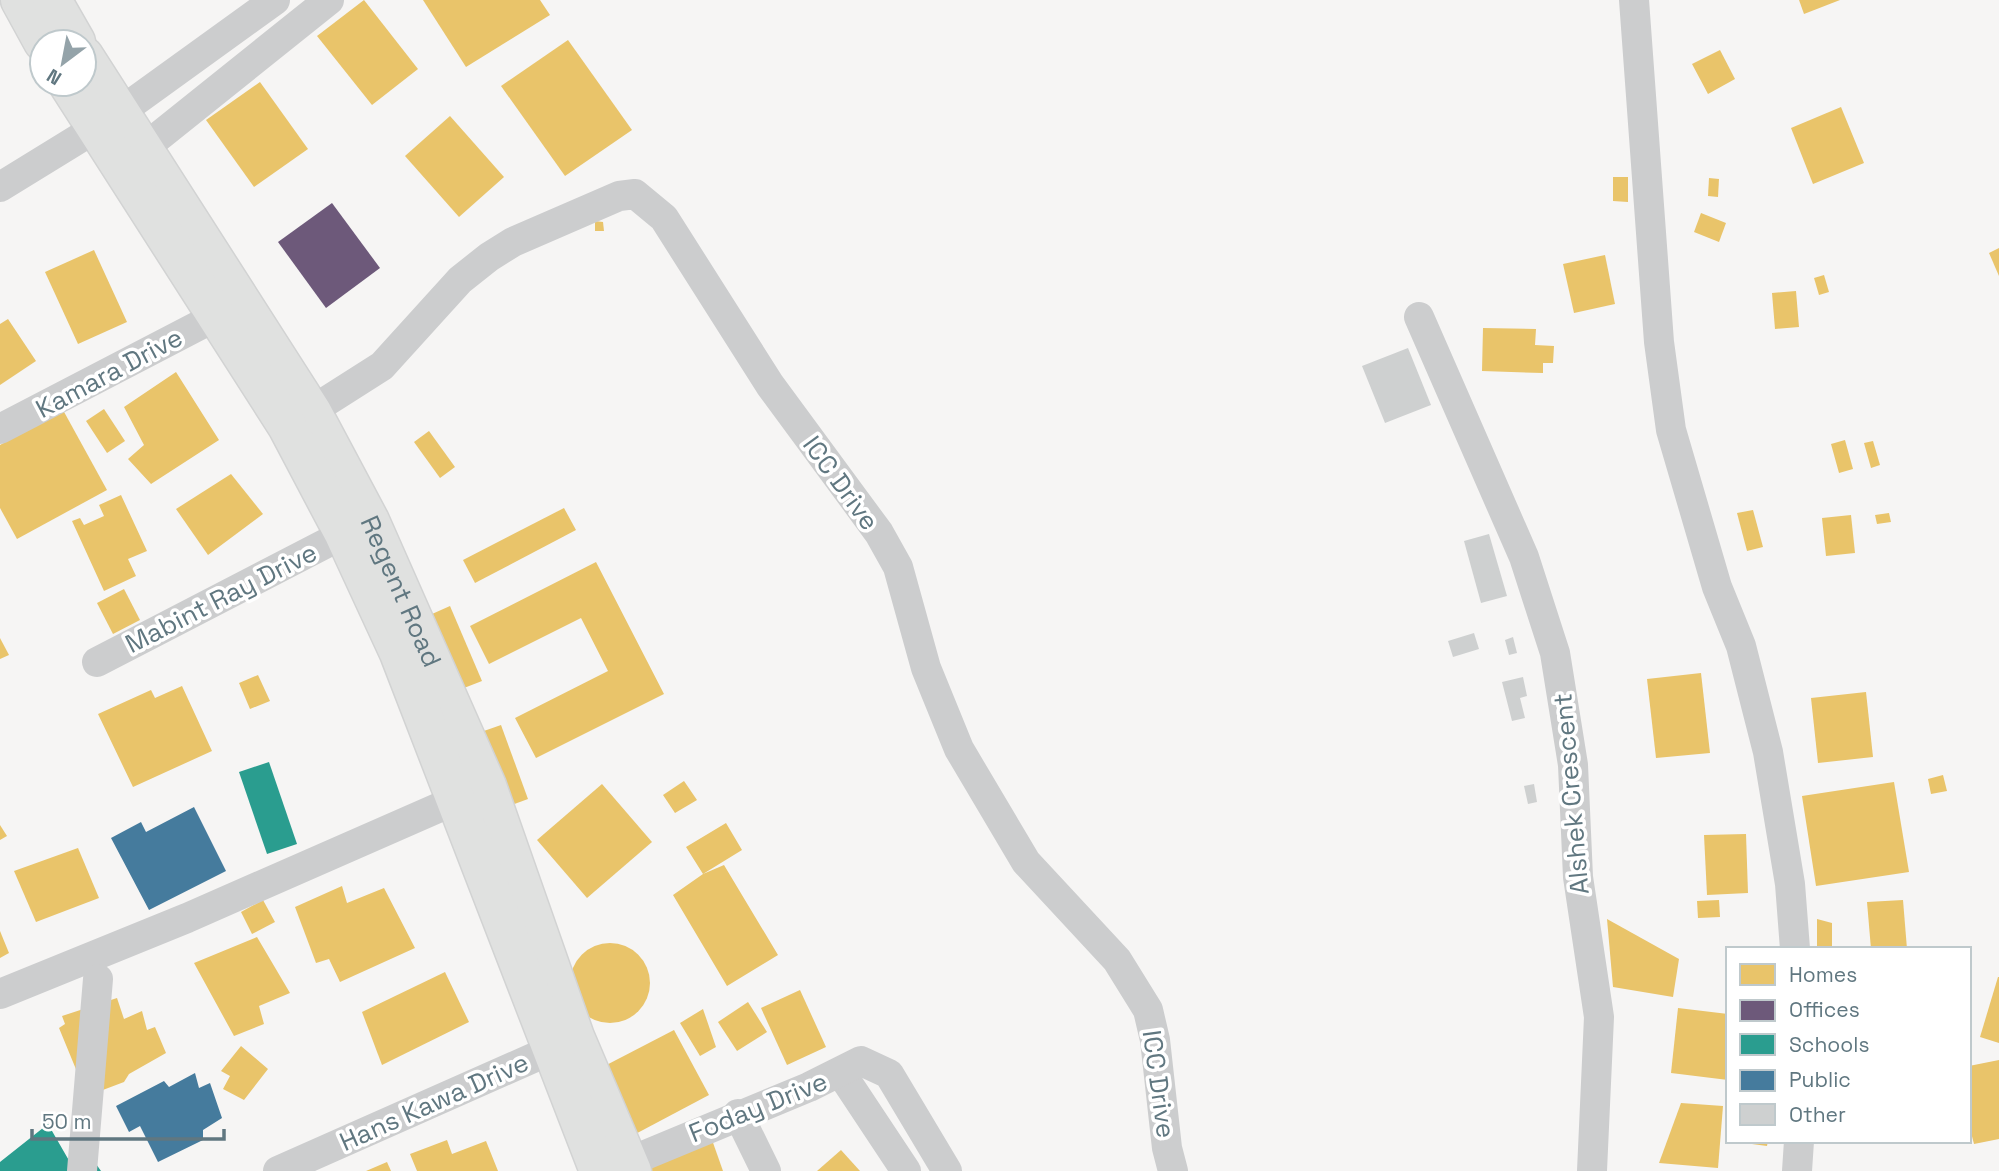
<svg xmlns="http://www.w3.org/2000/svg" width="1999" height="1171" viewBox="0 0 1999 1171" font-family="'Space Grotesk',sans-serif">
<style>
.homes{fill:#e9c46a}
.offices{fill:#6d597a}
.schools{fill:#2a9d8f}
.public{fill:#457b9d}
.building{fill:#ced0d0}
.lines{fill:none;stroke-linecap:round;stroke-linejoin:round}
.primary-casing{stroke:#d2d3d3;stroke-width:41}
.minor{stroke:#cccdce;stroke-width:30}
.primary{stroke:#e0e1e0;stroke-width:38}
.labels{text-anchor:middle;stroke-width:7;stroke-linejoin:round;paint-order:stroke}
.street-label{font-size:26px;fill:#607780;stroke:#fff}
</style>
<rect width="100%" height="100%" fill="#f6f5f4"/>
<g class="homes">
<path d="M364,0l54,69 -46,36 -55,-69z"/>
<path d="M423,0h117l10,15 -84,52z"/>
<path d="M1799,0h41l-36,14z"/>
<path d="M568,40l64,90 -67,46 -64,-90z"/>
<path d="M1720,50l15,29 -27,15 -16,-30z"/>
<path d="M260,82l48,67 -54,38 -48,-67z"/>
<path d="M1841,107l23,56 -51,21 -22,-56z"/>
<path d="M450,116l54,61 -45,40 -54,-61z"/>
<path d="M1613,177h15v25l-15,-1z"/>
<path d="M1709,178l10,1 -1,18 -10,-1z"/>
<path d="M1701,213l25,10 -7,19 -25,-10z"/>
<path d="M595,221l8,1 1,9h-9z"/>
<path d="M1999,248v28l-10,-23z"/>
<path d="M94,250l33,72 -49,22 -33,-72z"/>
<path d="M1605,255l10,49 -41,9 -11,-49z"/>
<path d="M1824,275l5,17 -10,3 -5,-17z"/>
<path d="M1796,291l3,36 -24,2 -3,-36z"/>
<path d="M8,319l28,42 -36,24v-61z"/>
<path d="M1483,328l53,1 -1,16 19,1 -1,17h-10v10l-61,-2z"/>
<path d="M176,372l43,68 -68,44 -23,-25 16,-14 -20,-38z"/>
<path d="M104,409l21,32 -18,12 -21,-32z"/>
<path d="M63,410l44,80 -90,49 -17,-31v-63z"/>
<path d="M429,431l26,36 -15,11 -26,-36z"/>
<path d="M1845,440l8,29 -14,4 -8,-29z"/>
<path d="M1873,441l7,24 -9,3 -7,-25z"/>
<path d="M231,474l32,40 -55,41 -32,-46z"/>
<path d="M121,495l26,56 -19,8 8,17 -32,15 -32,-70 8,-3 4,7 20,-9 -5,-11z"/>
<path d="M564,508l12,22 -101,53 -12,-23z"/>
<path d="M1753,510l10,37 -16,4 -10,-38z"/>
<path d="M1889,513l2,9 -14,2 -2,-9z"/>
<path d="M1851,515l4,38 -29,3 -4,-38z"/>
<path d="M596,562l68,132 -128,64 -21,-40 93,-47 -27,-53 -92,46 -19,-38z"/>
<path d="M124,589l16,31 -27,14 -16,-31z"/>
<path d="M450,606l32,75 -18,7 -32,-74z"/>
<path d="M0,638l9,17 -9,4z"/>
<path d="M1701,673l9,80 -54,5 -9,-79z"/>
<path d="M258,675l12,26 -20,8 -11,-26z"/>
<path d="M182,686l30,65 -79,36 -35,-73 53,-24 4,8z"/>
<path d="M1866,692l7,65 -55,6 -7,-65z"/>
<path d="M501,725l27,74 -19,7 -28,-74z"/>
<path d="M1943,775l4,16 -16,3 -3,-15z"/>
<path d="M684,781l13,19 -22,13 -12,-18z"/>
<path d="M1894,782l15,90 -93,14 -14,-90z"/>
<path d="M602,784l50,58 -65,56 -50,-58z"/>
<path d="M726,823l16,27 -39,24 21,-9 54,90 -51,31 -54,-91 30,-21 -17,-27z"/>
<path d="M0,825l7,11 -7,4z"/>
<path d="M1746,834l2,59 -41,2 -3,-60z"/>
<path d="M78,848l21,50 -63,24 -22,-51z"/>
<path d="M342,886l5,17 37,-15 31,60 -75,34 -11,-23 -13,4 -21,-56z"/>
<path d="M263,900l12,22 -23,12 -11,-22z"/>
<path d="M1719,900l1,17 -22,1 -1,-17z"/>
<path d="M1903,900l4,49h-36l-4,-47z"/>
<path d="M1607,919l72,40 -6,38 -60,-10z"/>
<path d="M1817,919l15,4v26h-15z"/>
<path d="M0,931l9,22 -9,5z"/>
<path d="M257,937l33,56 -31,13 5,18 -30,12 -40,-73z"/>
<circle cx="610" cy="983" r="40"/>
<path d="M445,972l24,50 -87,43 -20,-53z"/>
<path d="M1998,977h1v66l-19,-6z"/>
<path d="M800,990l26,57 -39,18 -26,-57z"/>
<path d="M117,998l7,21 18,-8 5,19 8,-3 11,26 -37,21 -5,8 -37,14 -28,-68 6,-4 -3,-8z"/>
<path d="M748,1002l19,30 -30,19 -19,-29z"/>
<path d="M1678,1008l50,6v66l-57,-7z"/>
<path d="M703,1009l13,38 -16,9 -20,-33z"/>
<path d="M674,1030l35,65 -83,44 -35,-66z"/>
<path d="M241,1046l27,23 -24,31 -21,-11 7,-13 -9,-5z"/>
<path d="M1999,1060v79l-25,5 -5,-19v-59z"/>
<path d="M1681,1103l42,3 -5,62 -59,-5z"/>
<path d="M711,1137l12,34h-82z"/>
<path d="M447,1140l5,14 34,-13 12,30h-81l-7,-17z"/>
<path d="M1753,1141h15l-1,5 -15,-2z"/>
<path d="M841,1150l19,21h-43z"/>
<path d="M387,1162l4,9h-25z"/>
</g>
<path class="offices" d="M332,203l48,65 -54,40 -48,-66z"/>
<g class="schools">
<path d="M269,762l28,82 -30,10 -28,-82z"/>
<path d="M48,1124l23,40 18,-10 12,17h-101v-9z"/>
</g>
<g class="public">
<path d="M194,807l32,64 -77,39 -38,-72 30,-16 5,10z"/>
<path d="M195,1073l4,15 11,-5 12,35 -19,12v10l-45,22 -18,-36 -11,6 -13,-26 48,-25 5,6z"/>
</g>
<g class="building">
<path d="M1408,348l23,57 -46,18 -23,-57z"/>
<path d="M1489,534l18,62 -26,7 -17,-62z"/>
<path d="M1474,633l5,16 -26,8 -5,-16z"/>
<path d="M1513,637l4,16 -8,2 -4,-15z"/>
<path d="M1523,677l4,19 -7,2 5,20 -13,3 -10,-39z"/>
<path d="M1534,784l3,18 -9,2 -4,-18z"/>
</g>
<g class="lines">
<g class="primary-casing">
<g id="primary">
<path d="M20,0l23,42"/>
<path d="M52,0l24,42"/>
<path id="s1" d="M84,56l228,356 58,109 117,265 88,251 57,134"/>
<path d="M68,84l219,342 57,108 55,119 200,518"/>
</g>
</g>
<g class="minor">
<path d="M1634,0l25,342 12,88 46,157 24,59 27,106 22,132 5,65"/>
<path d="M120,112l155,-112"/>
<path d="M143,149l186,-149"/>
<path d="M0,187l96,-59"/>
<path d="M1419,317l105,240 31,96 18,112 5,112 21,140 -7,154"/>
<path d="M294,422l88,-56 78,-86 29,-23 24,-15 106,-46 16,-2 29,24 106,167 109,148 19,34 28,101 33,81 67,113 91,98 31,50 7,30 12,108 6,23"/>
<path d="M0,429l217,-113"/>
<path d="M97,662l247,-128"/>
<path d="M0,994l187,-76 269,-118"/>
<path d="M841,1073l65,98"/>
<path d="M738,1114l28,57"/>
<path d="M609,1170l200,-83 52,-26 28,13 58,97"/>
<path d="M82,1171l16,-192"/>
<path d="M278,1171l273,-121"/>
<path d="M1797,1171l2,-30"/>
</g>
<use href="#primary" class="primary"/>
</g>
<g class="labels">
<g class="street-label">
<text transform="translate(109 373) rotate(-28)" y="9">Kamara Drive</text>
<text transform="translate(841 483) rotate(54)" y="9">ICC Drive</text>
<text dy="9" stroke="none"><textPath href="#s1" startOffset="623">Regent Road</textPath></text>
<text transform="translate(221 598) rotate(-27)" y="9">Mabint Ray Drive</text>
<text transform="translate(1571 794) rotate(-95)" y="9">Alshek Crescent</text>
<text transform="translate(1159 1084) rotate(82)" y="9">ICC Drive</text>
<text transform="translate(434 1102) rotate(-24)" y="9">Hans Kawa Drive</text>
<text transform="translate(758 1107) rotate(-22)" y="9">Foday Drive</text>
</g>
</g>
<rect x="1726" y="947" width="245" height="196" fill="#ffffff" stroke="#bfc9cc" stroke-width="2"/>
<rect x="1740" y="964" width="35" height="21" fill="#e9c46a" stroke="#bfc9cc" stroke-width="2"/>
<text x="1789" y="982" font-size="21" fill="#607780">Homes</text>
<rect x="1740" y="1000" width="35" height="21" fill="#6d597a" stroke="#bfc9cc" stroke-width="2"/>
<text x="1789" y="1017" font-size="21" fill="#607780">Offices</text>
<rect x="1740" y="1034" width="35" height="21" fill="#2a9d8f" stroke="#bfc9cc" stroke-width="2"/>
<text x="1789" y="1052" font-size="21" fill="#607780">Schools</text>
<rect x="1740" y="1070" width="35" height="21" fill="#457b9d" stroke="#bfc9cc" stroke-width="2"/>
<text x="1789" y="1087" font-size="21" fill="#607780">Public</text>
<rect x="1740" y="1104" width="35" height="21" fill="#ced0d0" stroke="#bfc9cc" stroke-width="2"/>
<text x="1789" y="1122" font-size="21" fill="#607780">Other</text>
<g transform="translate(63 63) rotate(212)"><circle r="33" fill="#ffffff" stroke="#bfc9cc" stroke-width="2"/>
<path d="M0-5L12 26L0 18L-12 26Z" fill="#94a3a9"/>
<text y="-10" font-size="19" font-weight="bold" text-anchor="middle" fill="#607780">N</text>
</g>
<path d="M32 1129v10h192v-10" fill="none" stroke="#607780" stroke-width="3.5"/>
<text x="42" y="1129" font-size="21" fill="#607780" stroke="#ffffff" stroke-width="5" paint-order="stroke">50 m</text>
</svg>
